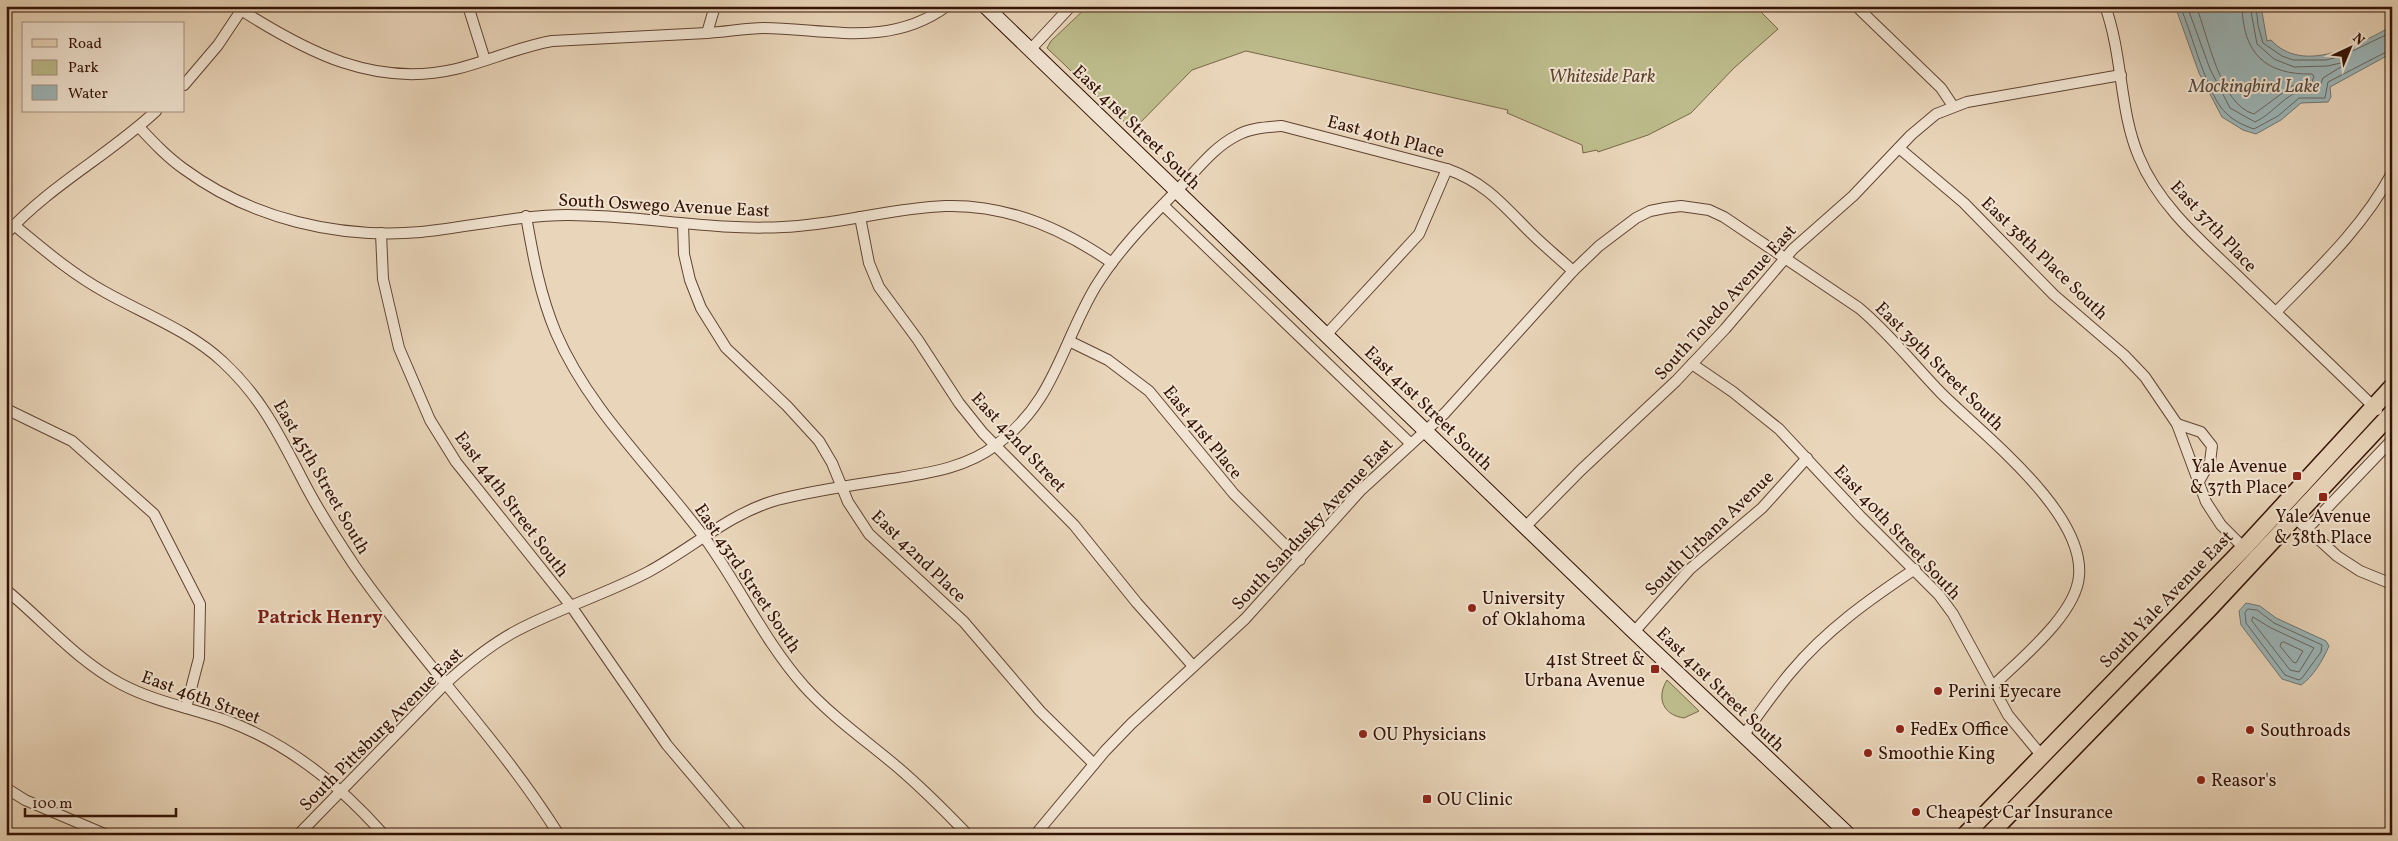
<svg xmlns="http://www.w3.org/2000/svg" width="2398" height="841" viewBox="0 0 2398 841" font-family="Vollkorn,serif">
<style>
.green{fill:#bdbb8b;stroke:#786748}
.water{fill:#9bb6b9;stroke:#727571}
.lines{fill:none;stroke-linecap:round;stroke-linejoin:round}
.shore{stroke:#68645f;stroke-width:1}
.street-casing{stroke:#614432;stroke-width:12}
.secondary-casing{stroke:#341305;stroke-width:16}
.primary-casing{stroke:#341305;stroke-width:19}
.street{stroke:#f1e4d2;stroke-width:10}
.secondary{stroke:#f1e4d2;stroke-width:14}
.primary{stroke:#e9d5b9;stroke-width:16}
.poi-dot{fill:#8f2418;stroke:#f1e4d2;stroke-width:2}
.labels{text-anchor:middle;stroke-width:4;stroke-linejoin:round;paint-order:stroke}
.park-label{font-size:18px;font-style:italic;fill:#5d452d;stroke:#f1e4d2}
.street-label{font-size:18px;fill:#341305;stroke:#f1e4d2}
.poi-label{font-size:18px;fill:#341305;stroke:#f1e4d2;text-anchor:start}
.water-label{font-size:19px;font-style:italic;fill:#584c44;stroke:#f1e4d2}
.neighbourhood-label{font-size:19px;font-weight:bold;fill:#7a1f14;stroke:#f1e4d2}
</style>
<rect width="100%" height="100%" fill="#e9d5b9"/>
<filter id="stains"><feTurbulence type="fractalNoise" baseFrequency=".004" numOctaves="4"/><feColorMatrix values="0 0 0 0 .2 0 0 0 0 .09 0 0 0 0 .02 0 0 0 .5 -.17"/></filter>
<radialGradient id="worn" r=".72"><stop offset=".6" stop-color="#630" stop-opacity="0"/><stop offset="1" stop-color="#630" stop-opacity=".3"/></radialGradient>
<g class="green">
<path d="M1088,6h667l23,23 -44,39 -43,45 -43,22 -50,17 -1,-2 -14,3 -1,-8 -75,-32 1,-3 -262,-59 -54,19 -59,60 -86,-82 4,-7z"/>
<path d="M1667,680l32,31 -15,7c-21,-3 -28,-20 -17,-38z"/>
</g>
<g class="water">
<path d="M2175,6h86l6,35 4,-1c32,35 87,5 121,-14v27l-62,34 1,10 -3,5 -27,1 -20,17 -25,14 -13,-4 -21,-13 -23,-44z"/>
<path d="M2246,603l14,3 16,12 50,23 3,5c-6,14 -16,31 -28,39l-19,-6 -41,-54 -2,-14z"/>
</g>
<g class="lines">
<g class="shore">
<path d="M2180,6c11,24 28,93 47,108 7,7 18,12 27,15l24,-13 21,-18h26l3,-16 64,-33"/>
<path d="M2187,6l23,63 20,39 25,14c16,-7 28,-25 43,-30 7,-2 13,-1 20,-1l5,-13 21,-13 -3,-2 -14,3 -33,1 -20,-8 -17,-15 -7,-38"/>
<path d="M2196,6c12,29 24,99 58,108l38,-28 20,-4 2,-6 -2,-2c-47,1 -69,-21 -70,-68"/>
<path d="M2256,6l2,19 5,18 19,13 11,4h33l16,-4 50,-24"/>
<path d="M2248,609l9,1 17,13 48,22 -1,7 -19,26 -3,2 -14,-5 -39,-52 -1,-10z"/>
<path d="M2253,617l18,11 43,20 -15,24 -9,-2 -38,-49z"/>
<path d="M2284,642l19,9 -7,12 -3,-1 -13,-16 1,-3z"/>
</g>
<g class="street-casing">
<g id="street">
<path d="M468,6l17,54"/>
<path d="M1856,6l85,82 12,18"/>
<path d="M2105,6c18,49 14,104 34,151 21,51 66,87 104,124 45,43 90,86 134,129"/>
<path d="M241,10c66,42 134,78 215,59 33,-8 62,-22 96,-28 51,-3 103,-5 155,-8 19,-1 38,-5 57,-5 64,1 126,20 183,-22"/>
<path d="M707,33l8,-27"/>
<path d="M1030,50l41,-44"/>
<path d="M184,85l34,-40 26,-39"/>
<path d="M139,127c14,15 28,30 45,42 68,50 154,70 237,63 50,-5 97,-17 147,-17 73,0 143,16 215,12 54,-2 108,-19 162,-21 62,-2 117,22 167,57"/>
<path d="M1899,148l65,55 90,92 70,60 21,22 32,47 29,78 15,23 23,23"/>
<path d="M1163,205l247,238"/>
<path d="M526,216c7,40 14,79 30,117 33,77 98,137 148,204 35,48 60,104 100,149 27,30 60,53 91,79 26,22 49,45 73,70"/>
<path d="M860,217l9,46 10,24 39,53 41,63 24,30 91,92 63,78 56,63"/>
<path d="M683,224l1,30 6,26 11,28 25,40 61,58 32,35 13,22 16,39 21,32 95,88 76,89 54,53"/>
<path d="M14,225c29,24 58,49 91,67 39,22 85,39 118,70 42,39 59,79 85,128 14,26 30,51 46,75 64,93 145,174 205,270"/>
<path d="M381,233l2,46 16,69 31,72 26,42 115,144 96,139 76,90"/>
<path d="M6,234c43,-48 103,-79 150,-123"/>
<path d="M2276,312c42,-43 87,-85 116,-139"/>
<path d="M1326,335l93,-101 28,-65"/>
<path d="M1069,341l39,19 41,31 85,103 66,66"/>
<path d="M1692,364l41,28 46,37 81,87 79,79 14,19 55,101 33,40"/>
<path d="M6,409l66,32 82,73 46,90 -1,54 -13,50"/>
<path d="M2177,424l24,8 11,14 -2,16 -12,21"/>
<path d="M2292,515l45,41 23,15 32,13"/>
<path d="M1526,526l55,-56 95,-89 49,-52 68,-80 60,-53 58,-61 25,-21 31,-12 154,-27"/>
<path d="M2307,529l85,-89"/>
<path d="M6,590c38,31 70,70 115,94 32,17 69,24 104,36 63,23 115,65 159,115"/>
<path d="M1634,632l56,-63 72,-61 45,-50"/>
<path d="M1743,736c16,-22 31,-44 48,-64 35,-42 79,-73 124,-103"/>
<path d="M6,788l19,12 82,35"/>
<path d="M298,835l148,-152c22,-20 45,-39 72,-53 42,-22 88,-36 130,-58 43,-23 82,-59 129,-72 38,-10 77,-15 115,-21 36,-6 74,-11 104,-34 59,-43 65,-101 100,-159 24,-39 57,-71 89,-104 15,-16 31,-36 51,-46 13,-8 31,-9 46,-10l165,43c39,14 55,35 83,63 14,14 29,26 43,39"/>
<path d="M1035,835l70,-84 26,-27 114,-105 116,-129 84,-77 128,-142 26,-25 37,-28 14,-7 15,-3 16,-2 28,4 15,7 135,91c31,26 54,56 82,85 41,41 144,119 138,183 -3,39 -60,84 -87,111"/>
</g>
</g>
<g class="secondary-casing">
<path id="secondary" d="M985,6l649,626 215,203"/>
</g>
<g class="primary-casing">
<g id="primary">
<path d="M1965,835l279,-287 148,-161"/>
<path d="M1989,835l220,-226 183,-196"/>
</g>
</g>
<use href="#street" class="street"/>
<use href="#secondary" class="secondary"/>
<use href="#primary" class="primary"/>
</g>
<g class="poi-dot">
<rect x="2292" y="471" width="10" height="10" rx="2.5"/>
<rect x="2318" y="492" width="10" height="10" rx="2.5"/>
<circle cx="1472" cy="608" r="5"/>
<rect x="1650" y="664" width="10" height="10" rx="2.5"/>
<circle cx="1938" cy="691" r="5"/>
<circle cx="1900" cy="729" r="5"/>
<circle cx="2250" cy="730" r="5"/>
<circle cx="1363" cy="734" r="5"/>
<circle cx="1868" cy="753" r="5"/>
<circle cx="2201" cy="780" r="5"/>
<rect x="1422" y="794" width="10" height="10" rx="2.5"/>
<circle cx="1916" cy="812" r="5"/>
</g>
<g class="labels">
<g class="park-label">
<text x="1602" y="82">Whiteside Park</text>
</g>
<g class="street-label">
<text transform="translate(1137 127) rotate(44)" y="6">East 41st Street South</text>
<text transform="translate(1386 136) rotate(15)" y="6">East 40th Place</text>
<text transform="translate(664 205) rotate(3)" y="6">South Oswego Avenue East</text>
<text transform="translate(2214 226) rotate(47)" y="6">East 37th Place</text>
<text transform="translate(2045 258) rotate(44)" y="6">East 38th Place South</text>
<text transform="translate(1725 302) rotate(-48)" y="6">South Toledo Avenue East</text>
<text transform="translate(1940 366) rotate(45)" y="6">East 39th Street South</text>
<text transform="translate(1429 408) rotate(44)" y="6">East 41st Street South</text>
<text transform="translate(1203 432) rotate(51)" y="6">East 41st Place</text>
<text transform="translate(1019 442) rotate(47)" y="6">East 42nd Street</text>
<text transform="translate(322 477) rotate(60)" y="6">East 45th Street South</text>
<text transform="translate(512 504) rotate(53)" y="6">East 44th Street South</text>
<text transform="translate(1312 524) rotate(-47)" y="6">South Sandusky Avenue East</text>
<text transform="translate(1898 532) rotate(47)" y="6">East 40th Street South</text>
<text transform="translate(1709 533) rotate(-44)" y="6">South Urbana Avenue</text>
<text transform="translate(919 556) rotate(44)" y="6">East 42nd Place</text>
<text transform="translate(748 578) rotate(56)" y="6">East 43rd Street South</text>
<text transform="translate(2166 599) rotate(-46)" y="6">South Yale Avenue East</text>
<text transform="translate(1721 689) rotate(44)" y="6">East 41st Street South</text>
<text transform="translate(201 697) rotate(20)" y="6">East 46th Street</text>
<text transform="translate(381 729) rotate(-45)" y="6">South Pittsburg Avenue East</text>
</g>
<g class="poi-label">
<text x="2287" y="472" text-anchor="end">Yale Avenue<tspan x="2287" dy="21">&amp; 37th Place</tspan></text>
<text x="2323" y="522" text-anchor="middle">Yale Avenue<tspan x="2323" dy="21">&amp; 38th Place</tspan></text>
<text x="1482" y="604">University<tspan x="1482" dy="21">of Oklahoma</tspan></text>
<text x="1645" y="665" text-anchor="end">41st Street &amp;<tspan x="1645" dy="21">Urbana Avenue</tspan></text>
<text x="1948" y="697">Perini Eyecare</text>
<text x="1910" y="735">FedEx Office</text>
<text x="2260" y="736">Southroads</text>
<text x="1373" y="740">OU Physicians</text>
<text x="1878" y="759">Smoothie King</text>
<text x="2211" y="786">Reasor's</text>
<text x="1437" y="805">OU Clinic</text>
<text x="1926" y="818">Cheapest Car Insurance</text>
</g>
<g class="water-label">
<text x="2254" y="92">Mockingbird Lake</text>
</g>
<g class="neighbourhood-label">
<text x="320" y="623">Patrick Henry</text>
</g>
</g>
<rect width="2398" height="841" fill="none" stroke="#e9d5b9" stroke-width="25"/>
<rect x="8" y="8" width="2383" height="826" fill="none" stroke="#341305" stroke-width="2.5"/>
<rect x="12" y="12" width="2373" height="816" fill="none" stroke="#341305"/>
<rect x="22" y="22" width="162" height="90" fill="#f1e4d2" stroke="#a59080"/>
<rect x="32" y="39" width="25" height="8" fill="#e9d5b9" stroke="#a59080"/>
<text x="68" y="48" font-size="15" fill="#341305">Road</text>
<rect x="32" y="60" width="25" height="15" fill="#bdbb8b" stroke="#a59080"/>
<text x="68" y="72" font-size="15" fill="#341305">Park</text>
<rect x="32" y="85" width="25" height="15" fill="#9bb6b9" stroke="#a59080"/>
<text x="68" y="98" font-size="15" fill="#341305">Water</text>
<g transform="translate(2350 48) rotate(44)" stroke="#f1e4d2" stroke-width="4" paint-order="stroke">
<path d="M0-4L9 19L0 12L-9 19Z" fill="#341305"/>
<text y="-8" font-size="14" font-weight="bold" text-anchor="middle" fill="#341305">N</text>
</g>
<path d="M25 808v8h151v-8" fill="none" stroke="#341305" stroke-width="2.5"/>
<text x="32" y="808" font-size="15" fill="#341305" stroke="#f1e4d2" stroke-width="4" paint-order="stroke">100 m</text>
<rect width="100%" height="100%" filter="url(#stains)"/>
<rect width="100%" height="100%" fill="url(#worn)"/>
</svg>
